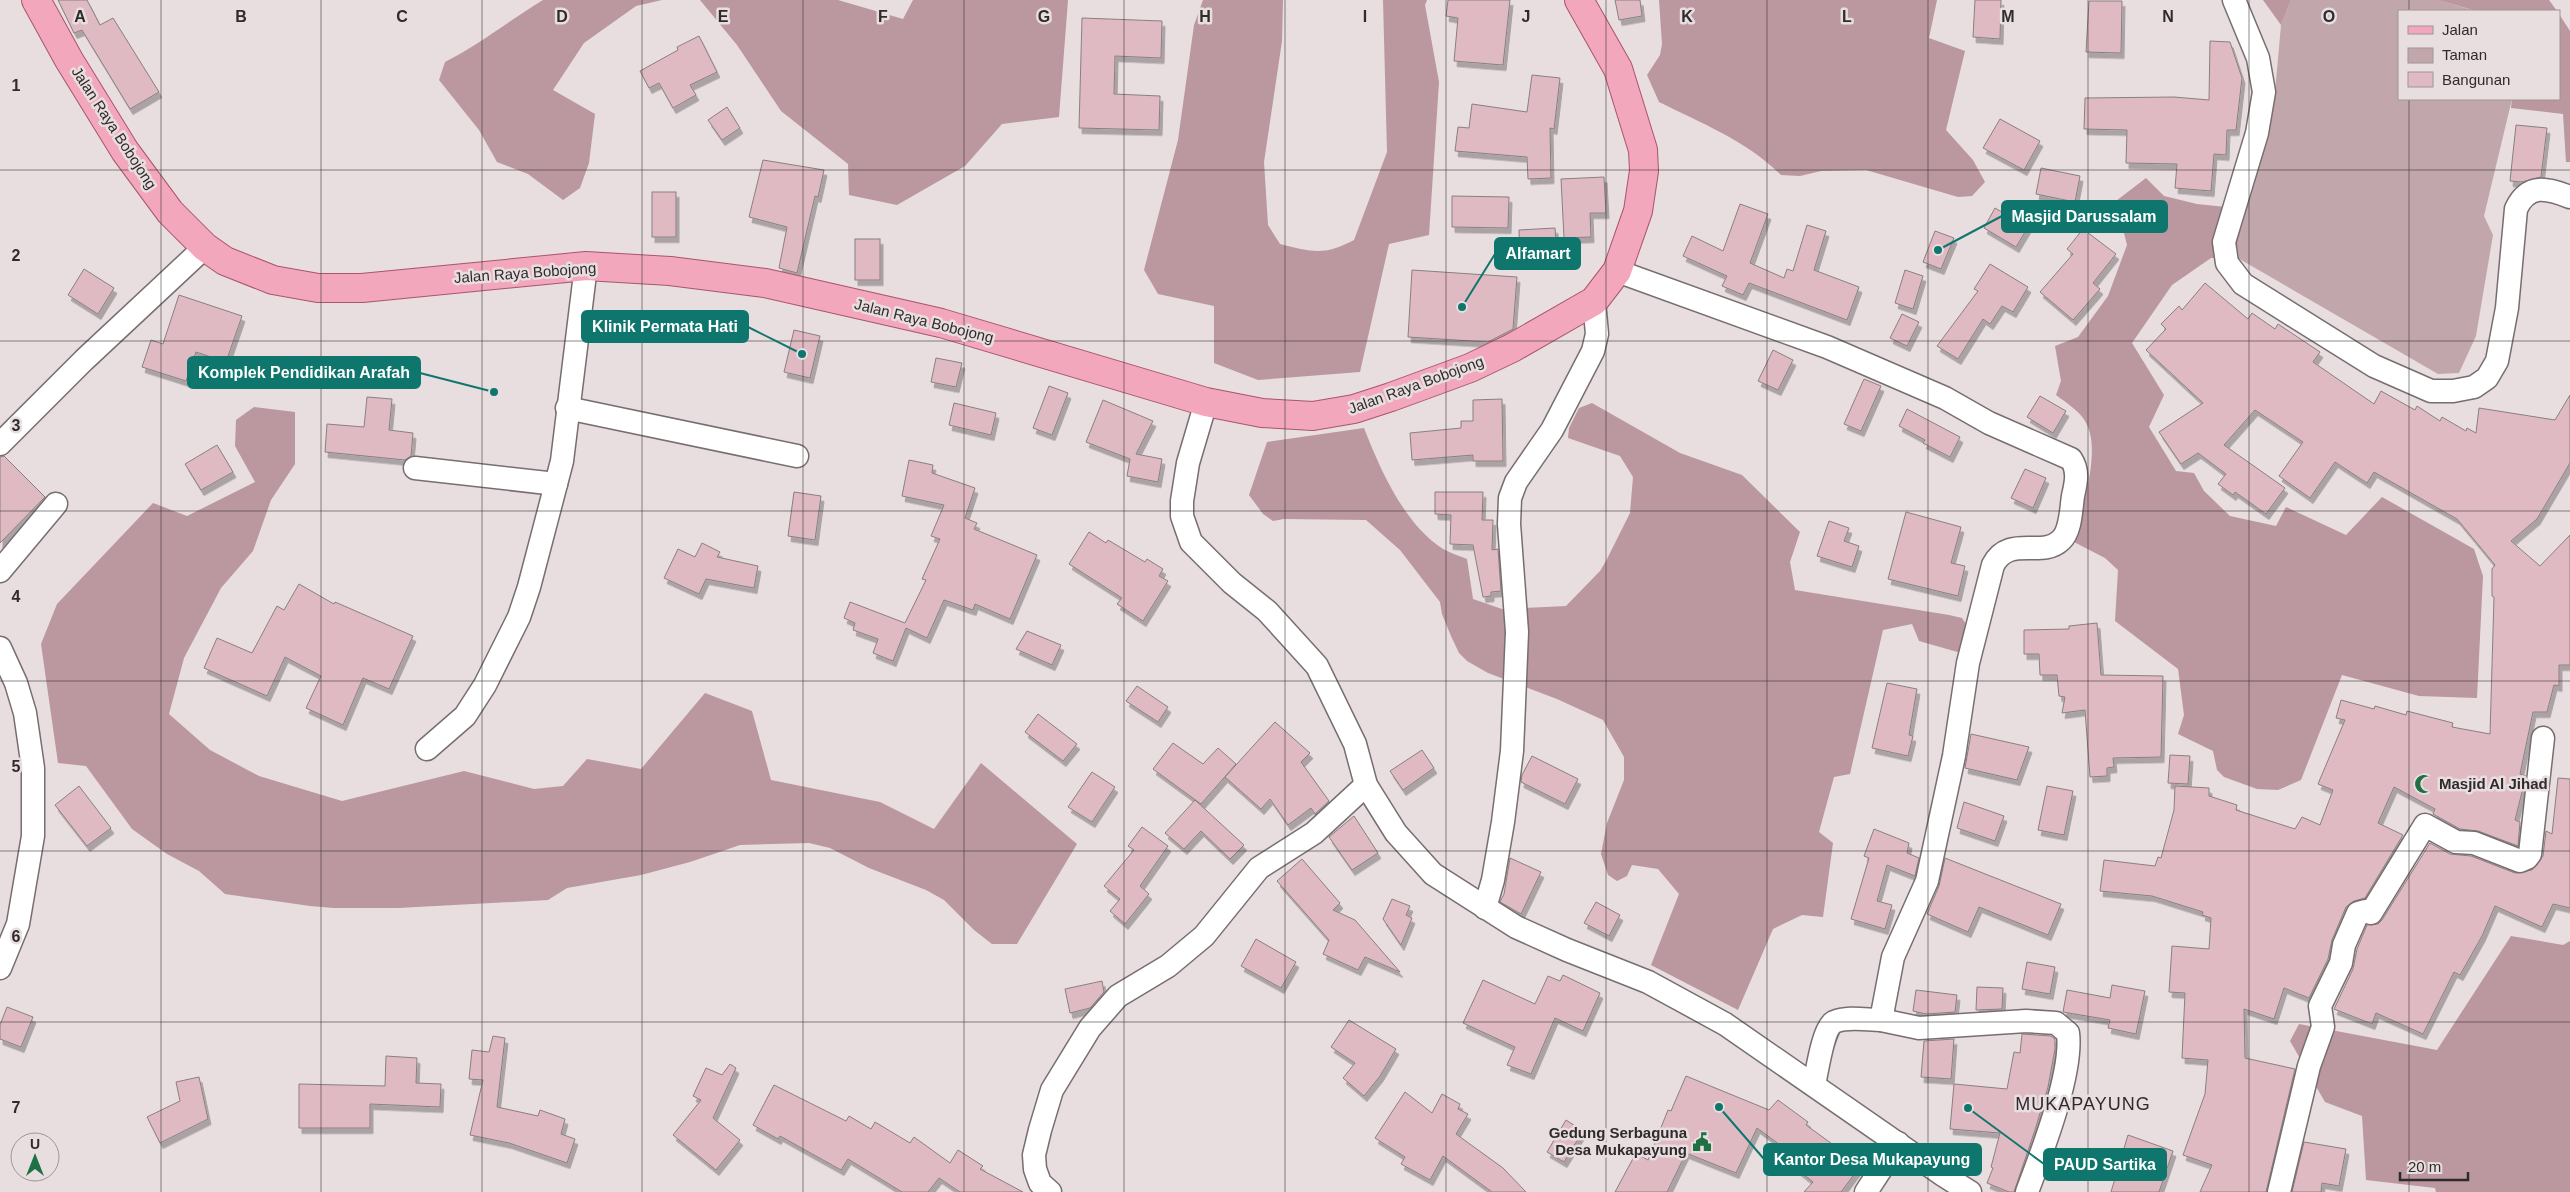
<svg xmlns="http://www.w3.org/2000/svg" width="2570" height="1192" viewBox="0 0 2570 1192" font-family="Helvetica,sans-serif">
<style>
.green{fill:#c1a7ac}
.forest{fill:#bb979f}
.building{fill:#dfbac2;stroke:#897f81;filter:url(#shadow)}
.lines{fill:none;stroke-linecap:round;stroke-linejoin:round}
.minor-casing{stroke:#776e6f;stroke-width:25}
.major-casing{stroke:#a8556d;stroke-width:30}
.minor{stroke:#fff;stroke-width:22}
.major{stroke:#f2a7bc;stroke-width:28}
.grid{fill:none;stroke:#2f2b2c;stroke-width:1;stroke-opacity:0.55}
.labels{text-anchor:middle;stroke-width:5;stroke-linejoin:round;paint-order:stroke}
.street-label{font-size:15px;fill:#2f2b2c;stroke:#e8dddf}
.poi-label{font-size:15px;font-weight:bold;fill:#2f2b2c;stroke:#e8dddf;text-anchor:start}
.quarter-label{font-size:18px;letter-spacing:1px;fill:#2f2b2c;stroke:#e8dddf}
.grid-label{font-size:16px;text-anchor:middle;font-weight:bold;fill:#2f2b2c;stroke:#e8dddf;stroke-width:5;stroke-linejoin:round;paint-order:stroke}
.leader{fill:none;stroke:#0f766e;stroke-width:2}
.callout-dot{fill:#0f766e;stroke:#e8dddf;stroke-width:2}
.callout{fill:#0f766e;stroke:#0f766e;stroke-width:2}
.callout-label{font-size:16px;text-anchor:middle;font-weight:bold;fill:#fff}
</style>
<defs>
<filter id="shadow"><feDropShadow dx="3" dy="5.5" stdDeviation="0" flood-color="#0004"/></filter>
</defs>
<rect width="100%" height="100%" fill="#e8dddf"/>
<path class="green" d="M2291,0h147l37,11h-76v88h113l-28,117 9,19 -17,101 -17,37 -21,1 -202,-117 9,-48 30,-117 6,-67z"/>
<g class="forest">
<path d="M543,0h119l-26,6 -52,37 -31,47 42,24 -6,49 -9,25 -17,12 -35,-26 -31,-12 -18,-32 -40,-50 6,-18c34,-17 65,-42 98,-62z"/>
<path d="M700,0h138l65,19 10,-19h155l-9,117 -57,7 -37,42 -68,39 -48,-10 -1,-31 -67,-53 -44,-66z"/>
<path d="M1203,0h80l-1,41 -18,121 4,63 12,19c32,8 44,12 74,-4l33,-88 -4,-152h44l-2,5 14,77 -10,153 -40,9 -29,128 -102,8 -44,-17v-57l-56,-12 -14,-24 34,-130 16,-115z"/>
<path d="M1659,0h278l-8,38 36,13 -19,79 27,30 12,22 -13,14 -14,1 -92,-27 -45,1 -21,5 -19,-1c-34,-34 -80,-52 -122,-73l-12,-27 13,-20 2,-11z"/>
<path d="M2263,0h28l-10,25z"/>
<path d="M2438,0h111l8,11h-81z"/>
<path d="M2559,14l11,17v131h-4l-3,-48 -52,-6 1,-9h47z"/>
<path d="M2146,178l18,18 33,8 48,5 -9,48 -25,1 -39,27 -40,58 32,52 -15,32 27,44 18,2 10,18 26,25 46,10 10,-19 60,28 36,-38 92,52 9,27 -6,122 -58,-2 -77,-21 -41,105 -23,10 -21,-1 -33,-12 -7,-7 -4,-19 -35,-17 6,-19 -6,-46 -63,-48 3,-51 -13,-12 -31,-16c7,-30 26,-86 14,-115 -5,-14 -20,-23 -32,-32l5,-14 -6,-35 23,-9 30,-41 19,-51 -11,-44z"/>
<path d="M1592,403l88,50 62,22 58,57 -10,30 5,28 154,25 13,3 6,9 -7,26 -42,-12 -7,-17 -29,6 -33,144 -16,3 -15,55 14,11 -10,74 -21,-2 -29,14 -35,81 -87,-45 28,-71 -21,-25 -26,-4 -5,11 -10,5 -9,-6 -7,-21 6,-31 17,-43v-23l-21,-37 -46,-21 -69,-26 -21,-12 -8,-8 -8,-17 -9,-22 -2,-12 -40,-52 -34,-30 -82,-1 -11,2 -10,-7 -14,-19 18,-53 97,-14c16,41 40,96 79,121 7,4 17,7 24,10l6,40 29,10 64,-3 34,-35 6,-10 24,-48 3,-36 -13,-21 -52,-18 1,-10 10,-20z"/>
<path d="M254,407l41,5v52l-24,36 -18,51 -32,37 -37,70 -15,56 41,36 49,26 83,25 122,-30 70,18 29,-3 24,-27 54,10 64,-76 47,18 19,69 109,22 54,27 47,-66 96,81 -60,100h-25l-18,-14 -30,-30 -18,-10 -57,-22 -39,-20 -21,-5 -69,2 -50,17 -49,13 -74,13 -19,12 -150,8h-64l-24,-2 -85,-12 -26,-23 -32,-17 -35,-25 -46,-63 -28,-3 -17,-119 16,-40 96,-101 34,13 68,-34 -20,-36 1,-26z"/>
<path d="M2511,936l52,9 7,-4v251h-134l-1,-4 -69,-8 -4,-64 -37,-14 -35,-61 9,-17 138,26z"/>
</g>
<g class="building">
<path d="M58,0h29l13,25 13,-7 46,74 -29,17 -48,-79 -8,3z"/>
<path d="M1448,0h62l-7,65 -49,-4 4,-43 -12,-2z"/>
<path d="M1615,0h25l2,16 -23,4z"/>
<path d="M1975,0h26l-1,39 -27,-2z"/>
<path d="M2089,1h33l-1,52 -35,-1z"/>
<path d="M1082,18l80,3 -1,37 -46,-2 -1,38 46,2 -1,34 -80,-2z"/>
<path d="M699,36l18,36 -27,13 6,10 -23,13 -14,-25 -10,5 -9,-17 38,-21 -1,-3z"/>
<path d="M2210,41l20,1 12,36 -6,52h-9l-1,25 -12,-1 -3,37 -36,-3 2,-24 -51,-1 1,-33 -43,-1 1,-31 89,-1 35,3z"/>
<path d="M1532,75l28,3 -6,51 -4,-1 1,50 -23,1 -1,-22 -72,-6 3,-24 11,1 3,-24 55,8z"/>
<path d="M727,107l13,21 -18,12 -14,-20z"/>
<path d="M2000,119l40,22 -16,29 -41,-22z"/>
<path d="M2516,125l31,3 -6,49 -19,5 -12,-1z"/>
<path d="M763,160l61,10 -6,27 -3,-1 -18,77 -18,-5 8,-41 -38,-10z"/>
<path d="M2041,168l39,8 -5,26 -39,-8z"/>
<path d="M1604,177l2,36h-16l1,24 -27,1 -3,-59z"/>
<rect x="652" y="192" width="24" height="45"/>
<path d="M1452,196l57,1 -1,31 -56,-1z"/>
<path d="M1740,204l28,10 -18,49 34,15 3,-9 6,2 14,-46 19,6 -12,39 45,17 -12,33 -98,-37 -6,12 -21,-9 5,-10 -44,-20 9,-20 31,15z"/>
<path d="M1995,208l33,19 -12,20 -32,-19z"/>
<path d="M1555,228l2,28 -37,1 -1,-27z"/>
<path d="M2083,229l33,25 -23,29 7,6 -27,31 -33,-28 33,-38 -6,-5z"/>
<path d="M1935,231l19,7 -13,31 -18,-7z"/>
<rect x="855" y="239" width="25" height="41"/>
<path d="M1990,264l38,23 -15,25 -11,-6 -12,18 -7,-5 -25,40 -21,-13 41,-55 -4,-2z"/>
<path d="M84,269l30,19 -16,26 -30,-19z"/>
<path d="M1412,270l105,7 -4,52 -25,13 -80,-5z"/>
<path d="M1905,270l18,6 -10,33 -18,-6z"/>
<path d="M2205,283l43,36 4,-6 23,16 3,-5 42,28 -7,10 61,42 7,-13 34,19 2,-4 23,15 2,-4 24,14 1,-3 9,5 3,-25 76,12 15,-25v68l-33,56 -26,22 29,25 30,-31v130h-11v21l-5,-1 -7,27h-14l-13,62 6,2 -11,44 5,2 -2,24 -40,-15 -18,-2 -27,-15 2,-5 -41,-22 -16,36 25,12 -38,63 -11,3 -8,6 -14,33 -4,19 -19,39 -25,-10 -10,31 -30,-10 1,49 50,11 -29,123h-66l12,-27 -29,-10 22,-61 3,-34 -26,-2 3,-65 -16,-1 3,-46 37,3 2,-31 -9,-3 1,-3 -51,-16 -52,-5 4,-31 51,6 3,-9 3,1 13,-48 1,-24 34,2v8l28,9 -1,5 59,19 7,-12 18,8 13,-35 -15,-6 27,-64 -9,-2 5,-18 33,9 1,-3 31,9 1,-4 46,12 -1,4 38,7 4,-137 -2,-1v-27l3,-4 -38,-46 -83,-47 -7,11 -32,-21 -25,36 -31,-22 24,-34 -48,-32 -31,35 61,43 -19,26 -31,-22 -2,3 -15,-11 8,-10 -28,-21 -17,11 -22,-32 44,-29 -57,-53 20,-21 -5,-5 18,-18 3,4z"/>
<path d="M179,295l63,21 -16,46 -30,-10 -10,29 -44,-14 9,-27 12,4z"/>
<path d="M1902,314l17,8 -12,24 -17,-8z"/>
<path d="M794,330l26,6 -10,42 -26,-6z"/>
<path d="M1773,350l20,10 -15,30 -20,-9z"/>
<path d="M936,358l26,5 -6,24 -25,-5z"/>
<path d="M1864,379l17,7 -20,45 -17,-7z"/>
<path d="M1049,386l19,7 -16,42 -19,-7z"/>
<path d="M2040,396l26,15 -13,22 -26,-16z"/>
<path d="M367,397l25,2 -3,31 24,3 -2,23 -6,4 -80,-8 2,-28 37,3z"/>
<path d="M1502,399l1,62h-30v-6l-61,5 -2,-27 51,-5v-7h12v-21z"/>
<path d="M1103,400l50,21 -17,33 26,5 -4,23 -31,-6 3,-17 -44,-17z"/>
<path d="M954,403l42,10 -5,22 -42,-10z"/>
<path d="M1907,409l53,28 -10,20 -27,-14 2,-3 -26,-14z"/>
<path d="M217,445l16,27 -32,18 -16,-26z"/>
<path d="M4,456l41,41 -45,46v-86z"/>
<path d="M909,460l24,5 -1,8 43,15 -10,30 12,5 -3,6 63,26 -27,64 -35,-15 -2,6 -29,-10 -17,38 -21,-10 -13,33 -20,-8 5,-14 -25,-9 2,-7 -11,-5 6,-16 55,21 21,-43 -4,-1 18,-40 -9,-3 13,-31 -42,-9z"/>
<path d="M2025,469l21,9 -13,30 -22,-10z"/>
<path d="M794,492l27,4 -6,44 -27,-4z"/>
<path d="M1435,492h48l-1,28h11l-1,30 6,-1 3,42 -10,1v4l-8,1 -10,-52 -23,-1 1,-29 -16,-1z"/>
<path d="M1906,512l55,15 -10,36 14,3 -7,30 -70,-17z"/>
<path d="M1829,521l20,7 -5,13 15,5 -7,21 -35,-11z"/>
<path d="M1089,532l17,11 2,-3 37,22 2,-3 16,10 -4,7 9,5 -25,40 -26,-17 5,-6 -53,-34z"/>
<path d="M702,543l18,9 -3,5 41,9 -4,22 -48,-9 -7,15 -35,-16 14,-29 17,8z"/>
<path d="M299,584l35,20 1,-2 78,34 -24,53 -26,-11 -20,47 -37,-17 15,-32 -36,-19 -18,39 -63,-28 13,-30 35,15 25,-47 7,4z"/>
<path d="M2097,623l4,52 62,1 -2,81 -48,1 1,9 -7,1v8l-17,1 -5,-67 -23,3 3,-16 -6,-1 -2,-21h-17l-1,-21h-15v-24l45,-1v-3z"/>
<path d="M1027,631l34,14 -9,20 -36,-16z"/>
<path d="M1887,683l30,6 -8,46 4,1 -5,20 -36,-8z"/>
<path d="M1137,686l31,21 -10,15 -32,-21z"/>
<path d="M1038,714l39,30 -14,17 -38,-29z"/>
<path d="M1275,722l35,31 -9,9 28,39 -14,13 -4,-6 -23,17 -18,-26 -9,10 -36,-32z"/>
<path d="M1971,734l58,13 -12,33 -52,-12z"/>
<path d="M1173,743l30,21 15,-16 18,16 -35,40 -48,-35z"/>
<path d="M1422,750l12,18 -31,22 -13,-19z"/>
<path d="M2170,755l20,1 -2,28 -20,-1z"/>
<path d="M1532,756l46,23 -13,25 -44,-22 1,-7z"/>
<path d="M1092,772l23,15 -23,35 -24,-15z"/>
<path d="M2558,778l12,1v129l-17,-4 -11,23 -47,-21 -13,30 -22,39 -6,-3 -31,62 -47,-21 -4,11 -38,-15 19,-40 4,-20 10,-24 11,-1 4,-4 48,-77 20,11 21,2 44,17 17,-3 11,-14 3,-25 6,3z"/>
<path d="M79,786l32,42 -24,18 -32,-41z"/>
<path d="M2047,786l26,5 -9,44 -26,-5z"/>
<path d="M1195,800l49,45 -14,14 -29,-28 -17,18 -19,-16z"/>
<path d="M1964,802l40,14 -9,25 -38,-13z"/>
<path d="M1354,816l24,37 -26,17 -23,-33z"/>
<path d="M1142,827l26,19 -28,40 9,8 -24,30 -15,-13 10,-12 -16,-13 30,-36 -6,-4z"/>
<path d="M1874,829l35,14 -2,10 12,5 -4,18 -28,-11 -10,36 15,4 -7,24 -34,-10 18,-61 -5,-2z"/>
<path d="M1510,858l31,14 -20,42 -21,-12 4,-8z"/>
<path d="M1945,858l116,46 -13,31 -69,-28 -11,25 -41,-18 12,-28z"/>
<path d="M1302,859l38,44 -7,7 22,10 45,52 -35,-15 -7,13 -35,-16 6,-14 -52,-59z"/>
<path d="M1392,899l18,7 -4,9 6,3 -11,27 -18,-26z"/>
<path d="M1596,902l24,13 -11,21 -25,-13z"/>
<path d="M1256,939l40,23 -15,26 -40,-22z"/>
<path d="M2027,962l28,5 -5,27 -28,-5z"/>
<path d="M1563,975l37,18 -17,38 -28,-13 -24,56 -24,-9 8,-18 -52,-24 20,-43 52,24 13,-28 12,5z"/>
<path d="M1102,981l2,11 -14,16 -20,5 -5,-24z"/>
<path d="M2112,985l33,6 -9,43 -28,-6 2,-8 -47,-8 4,-22 43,8z"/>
<path d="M1977,987l26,1 -1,21 -26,1z"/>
<path d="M1916,990l41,5 -2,17 -29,2 -13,-3z"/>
<path d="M7,1007l26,10 -12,30 -21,-8v-14z"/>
<path d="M1349,1020l47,29 -16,27 -16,20 -21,-18 12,-15 -24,-16z"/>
<path d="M2022,1034l29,2 4,3v10l-7,38 -13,43 -21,62h-5l-22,-9 6,-15 -2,-1 9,-34 -50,-4 4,-45 53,5 7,-37 6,1z"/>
<path d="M493,1036l12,2 -8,69 41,9 2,-6 25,9 -4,15 14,5 -8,24 -58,-20 -39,-8 13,-55 -14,-1 3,-29 17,2z"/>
<path d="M1954,1039l-3,40 -30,-2 3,-36z"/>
<path d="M386,1056l31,2 -1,25 25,1 -1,23 -70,-3v24h-71v-44l86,2z"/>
<path d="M730,1064l6,4 -23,50 27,22 -24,30 -43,-35 28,-35 -8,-4 13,-28 16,7z"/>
<path d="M1686,1076l83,34 9,-10 30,22 -2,3 55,40 -20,27h-37l9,-10 -20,-16 6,-7 -42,-31 -21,45 -50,-20 -19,39h-52l21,-39 12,7 20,-50 3,1z"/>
<path d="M199,1077l9,42 -48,24 -13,-26 33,-16 -4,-19z"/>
<path d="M774,1085l72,36 3,-5 22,13 4,-7 35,21 4,-6 36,26 8,-13 25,16 -3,3 43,23h-63l-21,-14 -11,14h-26l-54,-33 -7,11 -61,-34 -2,3 -25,-14z"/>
<path d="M1405,1092l27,21 10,-19 18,10 -2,5 10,5 -12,20 47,34 23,24h-34l-49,-36 -13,24 -29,-16 4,-7 -30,-19z"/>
<path d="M1566,1120l17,11 -19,31 -17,-10z"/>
<path d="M2128,1135l45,16 -14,41h-48z"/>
<path d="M2304,1142l42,7 -7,37 -17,-3 -1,9h-29z"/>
</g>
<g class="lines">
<g class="minor-casing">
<g id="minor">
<path d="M2234,0l24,58 6,34 -7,41 -33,109 3,21 16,21 131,82 57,25h22l21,-4 13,-9 10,-17 10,-53 9,-99c12,-26 31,-21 54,-12"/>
<path d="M1617,271l210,76 118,51 44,25 82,36c8,12 5,24 2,37 -2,13 -2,35 -12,44 -19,19 -52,-6 -68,25l-25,98 -14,93 -27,125 -34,76 -12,63c-14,0 -33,-4 -47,2 -11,6 -17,50 -20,63"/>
<path d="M1206,402l-18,61 -6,38v15l9,26 41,41 35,28 50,55 38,78 11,41 30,48 37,41 83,53 51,23 81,32 77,42 218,151 27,17"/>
<path d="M567,408l230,48"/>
<path d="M0,444l84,-84 121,-113"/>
<path d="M415,468l141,16 6,-23 24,-195"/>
<path d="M0,571l56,-67"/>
<path d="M0,648l16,35 9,30 8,55v68l-15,88 -18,44"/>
<path d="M427,749l38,-33 20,-31 34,-68 10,-30 27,-103"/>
<path d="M1485,908l8,-28 10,-58 9,-71 5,-119 -8,-108 1,-26 6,-16 36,-52 41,-79 4,-17 -3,-33"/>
<path d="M1881,1020l38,8 107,-7 30,2 12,10c5,40 -26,119 -41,159"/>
<path d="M1050,1192l-10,-9 -5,-14 -1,-14 6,-25 12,-40 38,-62 28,-32 50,-30 36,-30 55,-68 55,-35 52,-48"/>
<path d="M1866,1192l32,-49"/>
<path d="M2279,1192l30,-126 14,-39 -3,-21 21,-43 3,-18 14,-32 7,-2 6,2 54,-88 31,17 18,1 46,18 7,-3 3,-4 13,-116"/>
</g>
</g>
<g class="major-casing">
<path id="major" d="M36,0l33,60 56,91 45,61 35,35 20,14 48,19 45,8h44l224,-22 84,5 95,12 176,40 265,79 56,11 51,3 41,-7 37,-12 79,-29 42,-20 82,-47 23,-30 21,-60 6,-40 -1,-21 -25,-81 -39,-69"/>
</g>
<use href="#minor" class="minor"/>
<use href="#major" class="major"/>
</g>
<path class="grid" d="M161,0v1192M321,0v1192M482,0v1192M642,0v1192M803,0v1192M964,0v1192M1124,0v1192M1285,0v1192M1446,0v1192M1606,0v1192M1767,0v1192M1928,0v1192M2088,0v1192M2249,0v1192M2409,0v11M2409,99v1093M0,170h2570M0,341h2570M0,511h2570M0,681h2570M0,851h2570M0,1022h2570"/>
<defs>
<g id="mosque-bare" transform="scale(1.5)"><path d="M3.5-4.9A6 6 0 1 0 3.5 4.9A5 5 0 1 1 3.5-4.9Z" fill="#1f7143" stroke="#e8dddf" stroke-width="2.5" paint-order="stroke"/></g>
<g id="civic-bare" transform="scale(1.5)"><path d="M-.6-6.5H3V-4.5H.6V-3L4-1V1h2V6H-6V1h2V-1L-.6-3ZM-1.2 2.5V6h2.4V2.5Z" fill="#1f7143" stroke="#e8dddf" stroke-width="2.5" paint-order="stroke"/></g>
</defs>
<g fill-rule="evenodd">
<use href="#mosque-bare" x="2424" y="784"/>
<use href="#civic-bare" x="1702" y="1142"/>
</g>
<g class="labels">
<g class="street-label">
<text transform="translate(114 128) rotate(57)" y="5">Jalan Raya Bobojong</text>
<text transform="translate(525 273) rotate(-4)" y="5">Jalan Raya Bobojong</text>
<text transform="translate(924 321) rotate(14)" y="5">Jalan Raya Bobojong</text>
<text transform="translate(1416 385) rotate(-20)" y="5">Jalan Raya Bobojong</text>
</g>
<g class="poi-label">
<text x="2439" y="789">Masjid Al Jihad</text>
<text x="1687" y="1138" text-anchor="end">Gedung Serbaguna<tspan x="1687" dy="17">Desa Mukapayung</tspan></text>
</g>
<g class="quarter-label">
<text x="2083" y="1110">MUKAPAYUNG</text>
</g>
</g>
<g class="grid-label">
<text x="80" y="22">A</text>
<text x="241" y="22">B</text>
<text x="402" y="22">C</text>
<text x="562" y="22">D</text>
<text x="723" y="22">E</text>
<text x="883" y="22">F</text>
<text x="1044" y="22">G</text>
<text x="1205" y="22">H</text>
<text x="1365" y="22">I</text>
<text x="1526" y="22">J</text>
<text x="1687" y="22">K</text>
<text x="1847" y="22">L</text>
<text x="2008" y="22">M</text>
<text x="2168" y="22">N</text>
<text x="2329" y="22">O</text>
<text x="16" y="91">1</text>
<text x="16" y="261">2</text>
<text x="16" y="431">3</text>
<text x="16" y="602">4</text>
<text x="16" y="772">5</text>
<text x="16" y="942">6</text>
<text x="16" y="1113">7</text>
</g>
<path class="leader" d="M1938 250L2002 216M1462 307L1495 254M802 354L748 327M494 392L420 373M1719 1107L1764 1159M1968 1108L2044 1164"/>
<g class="callout-dot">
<circle cx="1938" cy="250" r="5"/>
<circle cx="1462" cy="307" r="5"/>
<circle cx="802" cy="354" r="5"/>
<circle cx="494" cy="392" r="5"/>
<circle cx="1719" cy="1107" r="5"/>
<circle cx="1968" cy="1108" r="5"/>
</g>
<g class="callout">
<rect x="2002" y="201" width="165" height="31" rx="5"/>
<rect x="1495" y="238" width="85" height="31" rx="5"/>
<rect x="582" y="311" width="166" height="31" rx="5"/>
<rect x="188" y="357" width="232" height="31" rx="5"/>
<rect x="1764" y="1144" width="217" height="31" rx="5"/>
<rect x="2044" y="1149" width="122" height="31" rx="5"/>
</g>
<g class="callout-label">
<text x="2084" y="222">Masjid Darussalam</text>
<text x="1538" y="259">Alfamart</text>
<text x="665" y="332">Klinik Permata Hati</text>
<text x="304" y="378">Komplek Pendidikan Arafah</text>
<text x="1872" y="1165">Kantor Desa Mukapayung</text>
<text x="2105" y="1170">PAUD Sartika</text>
</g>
<rect x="2398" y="10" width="162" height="90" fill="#e8dddf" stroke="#9e9697"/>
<rect x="2408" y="26" width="25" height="8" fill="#f2a7bc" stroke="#9e9697"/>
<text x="2442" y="35" font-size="15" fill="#2f2b2c">Jalan</text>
<rect x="2408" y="48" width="25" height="15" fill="#c1a7ac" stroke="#9e9697"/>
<text x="2442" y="60" font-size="15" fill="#2f2b2c">Taman</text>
<rect x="2408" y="72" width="25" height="15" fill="#dfbac2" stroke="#9e9697"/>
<text x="2442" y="85" font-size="15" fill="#2f2b2c">Bangunan</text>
<g transform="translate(35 1157)"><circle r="24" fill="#e8dddf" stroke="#9e9697"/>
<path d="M0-4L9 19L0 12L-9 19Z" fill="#1f7143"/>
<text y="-8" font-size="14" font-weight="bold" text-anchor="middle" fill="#2f2b2c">U</text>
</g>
<path d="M2400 1172v8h68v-8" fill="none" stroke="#2f2b2c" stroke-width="2.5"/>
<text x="2408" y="1172" font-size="15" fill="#2f2b2c" stroke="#e8dddf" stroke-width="4" paint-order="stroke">20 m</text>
</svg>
